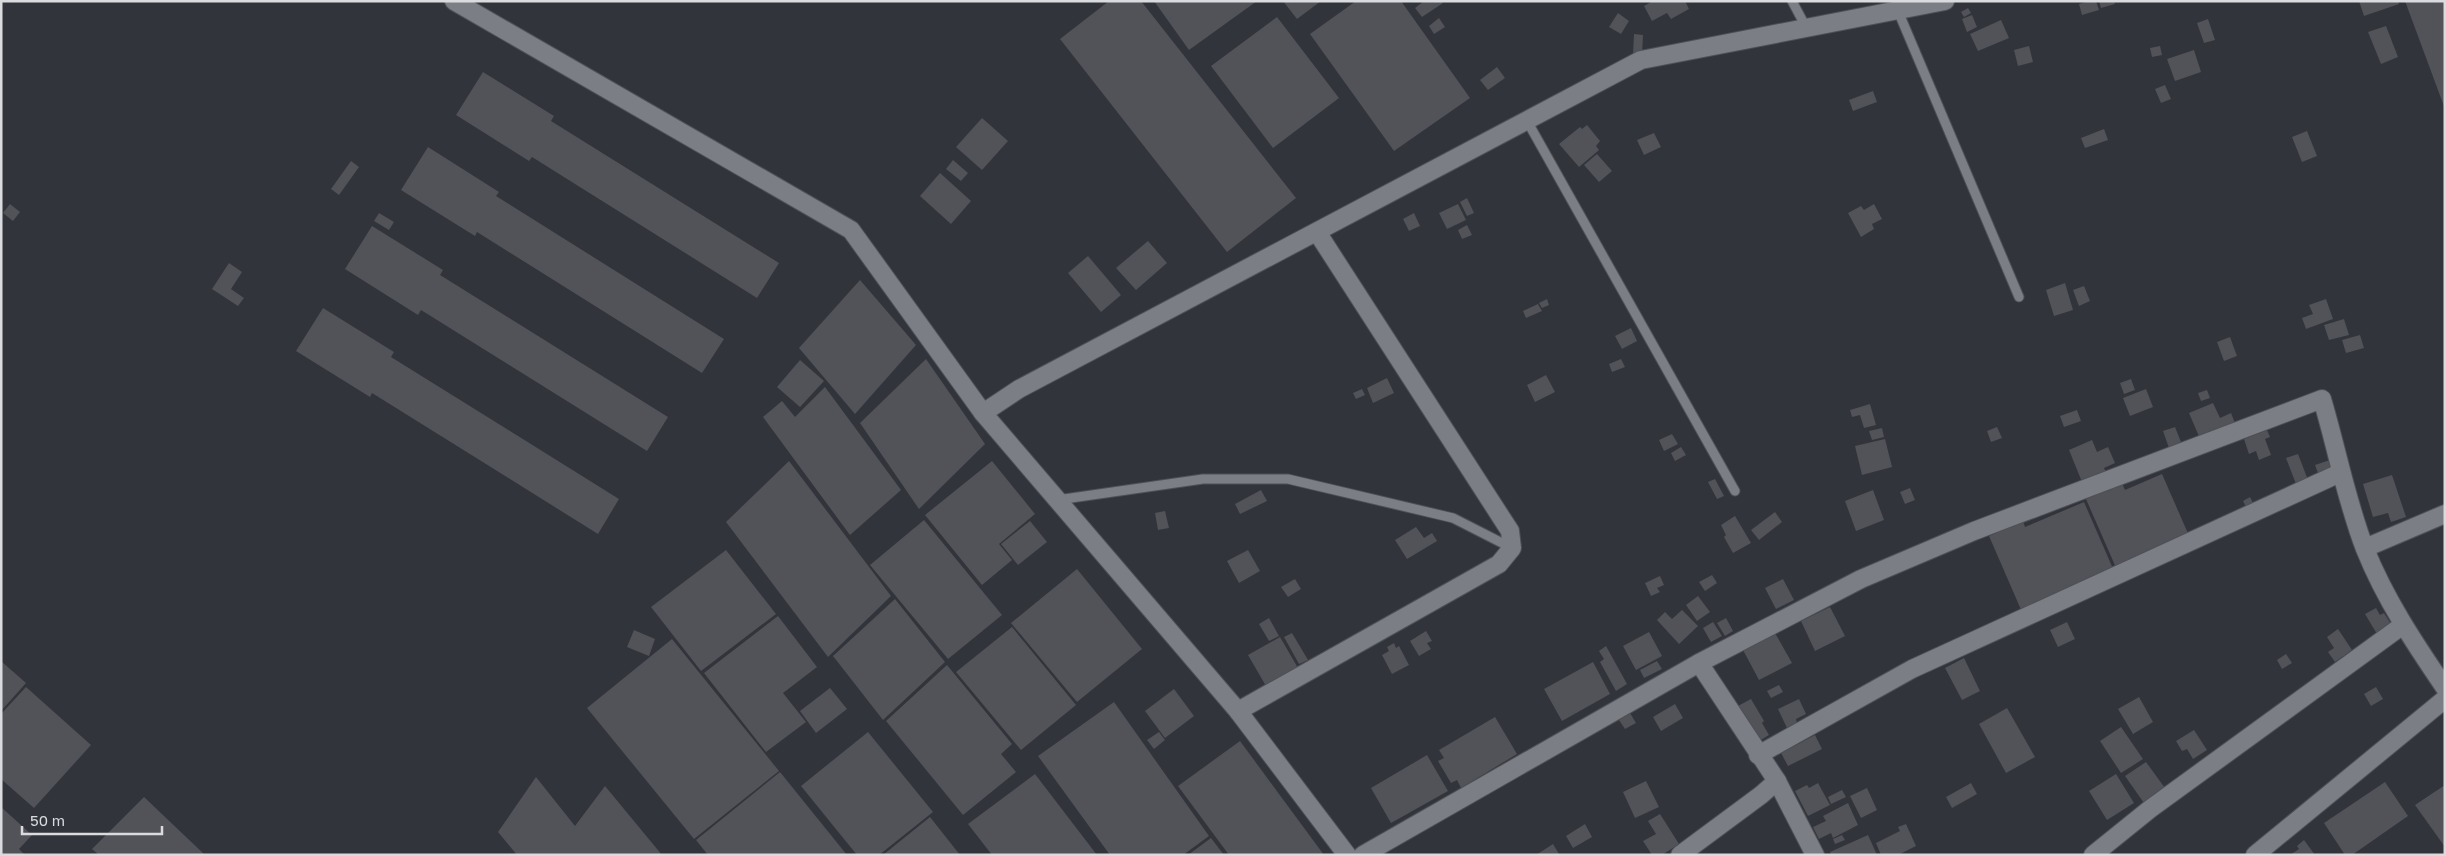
<svg xmlns="http://www.w3.org/2000/svg" width="2446" height="856" viewBox="0 0 2446 856" font-family="'Golos Text',sans-serif">
<style>
.building{fill:#525259}
.lines{fill:none;stroke-linecap:round;stroke-linejoin:round}
.lane-casing{stroke:#4f5157;stroke-width:11}
.street-casing{stroke:#4f5157;stroke-width:20}
.lane{stroke:#7c7e86;stroke-width:9}
.street{stroke:#7c7e86;stroke-width:18}
</style>
<rect width="100%" height="100%" fill="#32343b"/>
<g class="building">
<path d="M1109,1h32l155,197 -69,54 -167,-213z"/>
<path d="M1154,1h103l-68,49z"/>
<path d="M1283,1h38l-24,18z"/>
<path d="M1356,1h45l69,97 -76,53 -84,-117z"/>
<path d="M1424,1h17l2,2 -21,14 -7,-9z"/>
<path d="M1653,1h32l4,8 -18,10 -4,-6 -15,8 -8,-15z"/>
<path d="M2089,1h7l3,9 -17,5 -3,-11z"/>
<path d="M2099,1h15l1,3 -14,4z"/>
<path d="M2359,1h39l1,3 -35,12z"/>
<path d="M2405,1h40v108z"/>
<path d="M1968,8l3,5 -7,4 -3,-5z"/>
<path d="M1618,13l11,8 -8,13 -12,-7z"/>
<path d="M1972,15l5,12 -10,5 -5,-13z"/>
<path d="M1277,17l62,81 -66,50 -62,-82z"/>
<path d="M1439,18l6,9 -11,7 -5,-8z"/>
<path d="M2208,19l7,21 -11,3 -7,-20z"/>
<path d="M2001,20l8,18 -31,13 -8,-17z"/>
<path d="M2386,26l12,31 -17,7 -13,-32z"/>
<path d="M1634,34l9,1 -1,20 -9,-1z"/>
<path d="M2029,46l4,16 -15,4 -4,-16z"/>
<path d="M2160,46l2,9 -10,2 -2,-9z"/>
<path d="M2194,50l7,22 -26,9 -8,-22z"/>
<path d="M1497,67l8,11 -17,12 -8,-10z"/>
<path d="M483,72l71,44 -3,5 228,142 -22,35 -225,-141 -3,4 -73,-46z"/>
<path d="M2165,85l6,14 -10,4 -6,-14z"/>
<path d="M1873,91l4,11 -24,9 -4,-11z"/>
<path d="M982,118l26,23 -26,29 -26,-23z"/>
<path d="M1587,125l13,16 -4,5 3,4 -20,17 -20,-23 21,-17 2,2z"/>
<path d="M2104,129l4,11 -23,8 -4,-10z"/>
<path d="M2307,131l10,25 -15,6 -10,-25z"/>
<path d="M1654,133l7,14 -17,8 -7,-15z"/>
<path d="M428,147l71,45 -3,4 228,143 -22,34 -225,-141 -2,4 -74,-46z"/>
<path d="M1597,154l15,17 -13,11 -15,-17z"/>
<path d="M953,160l15,13 -7,8 -15,-12z"/>
<path d="M351,161l8,6 -20,28 -8,-6z"/>
<path d="M940,173l31,28 -20,23 -31,-28z"/>
<path d="M1467,198l7,15 -7,3 -7,-14z"/>
<path d="M10,204l10,8 -7,9 -10,-8z"/>
<path d="M1458,204l8,16 -19,9 -8,-16z"/>
<path d="M1874,204l8,15 -10,5 2,5 -13,8 -13,-24 13,-7 3,4z"/>
<path d="M379,213l15,9 -5,8 -15,-9z"/>
<path d="M1414,213l6,13 -11,5 -6,-12z"/>
<path d="M1467,225l5,10 -10,4 -4,-9z"/>
<path d="M372,226l71,44 -3,5 228,142 -21,34 -226,-141 -3,5 -73,-46z"/>
<path d="M1148,241l19,22 -31,27 -20,-22z"/>
<path d="M1088,256l33,39 -20,17 -33,-39z"/>
<path d="M229,263l13,9 -11,17 13,9 -6,8 -26,-17z"/>
<path d="M860,280l56,65 -61,69 -56,-66z"/>
<path d="M2065,283l8,27 -19,6 -8,-26z"/>
<path d="M2084,286l6,15 -11,5 -6,-16z"/>
<path d="M1547,299l2,6 -7,3 -3,-5z"/>
<path d="M2326,299l7,20 -27,10 -4,-11 11,-4 -4,-9z"/>
<path d="M1538,304l4,7 -16,7 -3,-7z"/>
<path d="M323,308l71,44 -3,5 228,142 -21,35 -226,-141 -2,4 -74,-46z"/>
<path d="M2344,319l5,16 -20,5 -5,-15z"/>
<path d="M1631,328l6,13 -15,8 -7,-13z"/>
<path d="M2360,335l4,13 -18,5 -4,-13z"/>
<path d="M2230,337l7,19 -13,5 -7,-19z"/>
<path d="M926,359l59,85 -66,65 -59,-86z"/>
<path d="M1621,359l4,8 -13,5 -3,-8z"/>
<path d="M800,360l24,21 -24,26 -23,-20z"/>
<path d="M1546,375l9,17 -20,10 -8,-17z"/>
<path d="M1387,378l7,15 -21,10 -6,-15z"/>
<path d="M2131,379l4,11 -11,4 -4,-11z"/>
<path d="M825,387l76,103 -51,45 -87,-118 19,-16 13,16z"/>
<path d="M1362,389l3,6 -9,4 -3,-6z"/>
<path d="M2146,389l7,18 -23,9 -7,-18z"/>
<path d="M2207,390l3,8 -9,3 -3,-8z"/>
<path d="M2213,403l7,15 11,-5 4,10 -34,18 -12,-28z"/>
<path d="M1870,404l6,21 -12,3 -4,-13 -8,2 -2,-7z"/>
<path d="M2077,410l4,11 -17,6 -4,-11z"/>
<path d="M1997,427l5,11 -11,4 -4,-11z"/>
<path d="M2175,427l8,20 -13,4 -7,-20z"/>
<path d="M1882,428l2,9 -12,3 -3,-9z"/>
<path d="M2267,430l3,7 -5,2 6,16 -12,5 -3,-9 -7,3 -5,-15z"/>
<path d="M1672,434l6,10 -14,7 -5,-11z"/>
<path d="M1885,439l7,28 -30,8 -7,-29z"/>
<path d="M2092,440l5,12 11,-5 7,16 -11,5 2,4 -24,10 -13,-32z"/>
<path d="M1681,447l5,8 -11,6 -4,-8z"/>
<path d="M2298,454l10,26 -12,4 -10,-26z"/>
<path d="M2330,460l4,10 -15,6 -4,-11z"/>
<path d="M789,461l102,135 -63,61 -102,-135z"/>
<path d="M992,461l43,53 -36,30 13,16 -30,25 -57,-70z"/>
<path d="M2162,474l28,64 -73,32 -31,-71 36,-16 3,7z"/>
<path d="M2392,475l14,42 -15,5 -3,-9 -15,4 -10,-33z"/>
<path d="M1715,479l9,17 -7,3 -9,-17z"/>
<path d="M1910,488l5,12 -10,4 -5,-12z"/>
<path d="M1261,490l6,11 -27,13 -5,-10z"/>
<path d="M1873,490l11,30 -28,11 -11,-30z"/>
<path d="M2250,497l4,8 -7,4 -4,-8z"/>
<path d="M2084,502l30,69 -92,41 -33,-76 34,-15 2,6z"/>
<path d="M1165,511l4,17 -11,2 -3,-17z"/>
<path d="M1775,512l7,10 -23,18 -8,-10z"/>
<path d="M1735,516l16,27 -18,10 -9,-16 2,-2 -5,-10z"/>
<path d="M924,520l78,95 -54,44 -78,-94z"/>
<path d="M1030,521l17,21 -29,23 -17,-21z"/>
<path d="M1416,527l8,11 8,-5 5,8 -30,18 -12,-19z"/>
<path d="M726,550l50,64 -75,57 -50,-64z"/>
<path d="M1248,550l12,21 -21,12 -12,-22z"/>
<path d="M1077,569l65,80 -65,53 -66,-79z"/>
<path d="M1712,575l5,8 -12,8 -6,-9z"/>
<path d="M1660,576l4,9 -7,3 3,4 -9,4 -6,-13z"/>
<path d="M1295,579l6,10 -13,8 -7,-10z"/>
<path d="M1783,579l11,21 -18,9 -11,-21z"/>
<path d="M1698,596l12,16 -13,9 -11,-16z"/>
<path d="M895,599l50,63 -62,58 -50,-64z"/>
<path d="M1830,607l15,29 -30,15 -14,-30z"/>
<path d="M2376,608l4,7 4,-2 7,11 -14,10 -12,-20z"/>
<path d="M1682,610l16,16 -19,18 -22,-24 8,-8 7,7z"/>
<path d="M778,616l39,51 -34,26 23,29 -40,30 -62,-79z"/>
<path d="M1269,618l10,18 -10,5 -10,-17z"/>
<path d="M1726,618l7,13 -8,5 -8,-13z"/>
<path d="M1713,622l9,14 -11,6 -8,-14z"/>
<path d="M2067,622l8,17 -17,8 -8,-17z"/>
<path d="M1012,627l64,78 -55,45 -65,-78z"/>
<path d="M2338,629l14,21 -17,12 -7,-10 6,-4 -7,-11z"/>
<path d="M634,630l21,9 -6,17 -22,-9z"/>
<path d="M1426,631l6,10 -5,2 4,6 -12,7 -9,-15z"/>
<path d="M1649,632l13,24 -26,14 -13,-24z"/>
<path d="M1292,633l16,27 -9,4 -15,-27z"/>
<path d="M1775,633l17,30 -33,17 -16,-30z"/>
<path d="M1280,637l18,31 -32,18 -18,-31z"/>
<path d="M672,639l107,132 -85,68 -107,-131z"/>
<path d="M1394,643l2,5 3,-2 10,19 -17,9 -10,-19 7,-4 -2,-4z"/>
<path d="M1606,646l21,38 -11,7 -16,-29 4,-3 -5,-8z"/>
<path d="M2286,654l6,9 -10,6 -5,-9z"/>
<path d="M1964,658l16,33 -18,9 -17,-32z"/>
<path d="M1,661l25,22 -25,28z"/>
<path d="M1657,661l5,8 -18,9 -4,-8z"/>
<path d="M1593,662l17,32 -48,27 -18,-32z"/>
<path d="M947,665l65,79 -11,10 15,18 -53,43 -77,-94z"/>
<path d="M1779,685l4,7 -12,6 -4,-7z"/>
<path d="M26,687l65,58 -57,63 -33,-29v-65z"/>
<path d="M2376,687l7,12 -12,7 -7,-12z"/>
<path d="M830,688l17,21 -31,24 -16,-22z"/>
<path d="M1174,689l20,27 -29,22 -20,-27z"/>
<path d="M2139,697l14,25 -20,12 -15,-25z"/>
<path d="M1751,699l13,22 -2,2 7,12 -13,8 -20,-36z"/>
<path d="M1799,699l7,15 -10,5 1,4 -10,5 -9,-19z"/>
<path d="M1114,702l95,134 -26,19h-73l-72,-99z"/>
<path d="M1675,704l8,14 -22,13 -8,-14z"/>
<path d="M2007,708l28,49 -29,16 -27,-49z"/>
<path d="M1630,713l6,10 -11,6 -6,-9z"/>
<path d="M1495,717l22,37 -56,34 -4,-8 -6,3 -13,-22 6,-3 -5,-8z"/>
<path d="M2121,727l22,32 -22,14 -21,-32z"/>
<path d="M2194,730l13,20 -14,9 -6,-10 -5,2 -6,-10z"/>
<path d="M868,732l65,80 -54,43h-22l-56,-69z"/>
<path d="M1159,732l6,8 -11,9 -7,-9z"/>
<path d="M1815,735l7,14 -34,17 -7,-13z"/>
<path d="M1240,741l84,114h-95l-51,-69z"/>
<path d="M1427,755l21,36 -57,32 -20,-35z"/>
<path d="M2146,762l19,26 -21,15 -19,-27z"/>
<path d="M780,772l67,83h-139l-12,-15z"/>
<path d="M1035,774l62,81h-105l-24,-31z"/>
<path d="M2116,774l18,29 -27,17 -18,-29z"/>
<path d="M536,777l39,49 30,-40 57,69h-145l-19,-23z"/>
<path d="M1646,781l13,26 -24,11 -12,-26z"/>
<path d="M2385,782l23,34 -56,39h-7l-21,-32z"/>
<path d="M1818,783l12,22 -22,11 -13,-25 12,-6 2,3z"/>
<path d="M1971,783l6,11 -25,14 -6,-11z"/>
<path d="M2445,785v62l-30,-42z"/>
<path d="M1867,788l10,22 -16,8 -11,-22z"/>
<path d="M1842,790l4,7 -15,7 -3,-7z"/>
<path d="M144,797l61,58h-106l-7,-6z"/>
<path d="M1848,803l10,22 -25,13 -2,-5 -12,6 -6,-12 13,-6 -3,-5z"/>
<path d="M1,807l31,28 -13,14 6,6h-24z"/>
<path d="M1660,814l19,30 -17,11h-10l-9,-14 13,-7 -8,-13z"/>
<path d="M930,817l30,38h-77z"/>
<path d="M1585,824l7,13 -19,11 -7,-12z"/>
<path d="M1906,824l10,22 -18,9h-17l-5,-12 24,-12 -2,-4z"/>
<path d="M1842,835l3,5 -10,4 -2,-5z"/>
<path d="M1868,835l9,20h-46l-1,-3z"/>
<path d="M1211,838l13,17h-36z"/>
<path d="M2304,840l11,15h-25l9,-6 -2,-3z"/>
<path d="M1553,844l6,10 -23,1z"/>
</g>
<g class="lines">
<g class="lane-casing">
<g id="lane">
<path d="M1792,1l15,28"/>
<path d="M1898,11l121,286"/>
<path d="M1526,119l209,372"/>
<path d="M1057,500l146,-21h85l165,39 59,30"/>
</g>
</g>
<g class="street-casing">
<g id="street">
<path d="M454,1l397,229 132,183 255,298 109,144"/>
<path d="M983,413l36,-24 622,-329 304,-59"/>
<path d="M2365,548l80,-34"/>
<path d="M1699,663l78,118 38,74"/>
<path d="M1238,711l261,-147 13,-16 -2,-17 -193,-299"/>
<path d="M1758,755l154,-86 428,-196"/>
<path d="M1363,855l336,-192 162,-84 113,-48 348,-132c15,50 24,101 43,150 20,50 50,95 80,139"/>
<path d="M1680,855l81,-60 16,-14"/>
<path d="M2093,855l57,-46 253,-184"/>
<path d="M2255,855l190,-156"/>
</g>
</g>
<use href="#lane" class="lane"/>
<use href="#street" class="street"/>
</g>
<rect width="2446" height="856" fill="none" stroke="#d9dbdf" stroke-width="5"/>
<path d="M22 826v8h140v-8" fill="none" stroke="#d9dbdf" stroke-width="2.5"/>
<text x="30" y="826" font-size="15" fill="#d9dbdf" stroke="#32343b" stroke-width="4" paint-order="stroke">50 m</text>
</svg>
